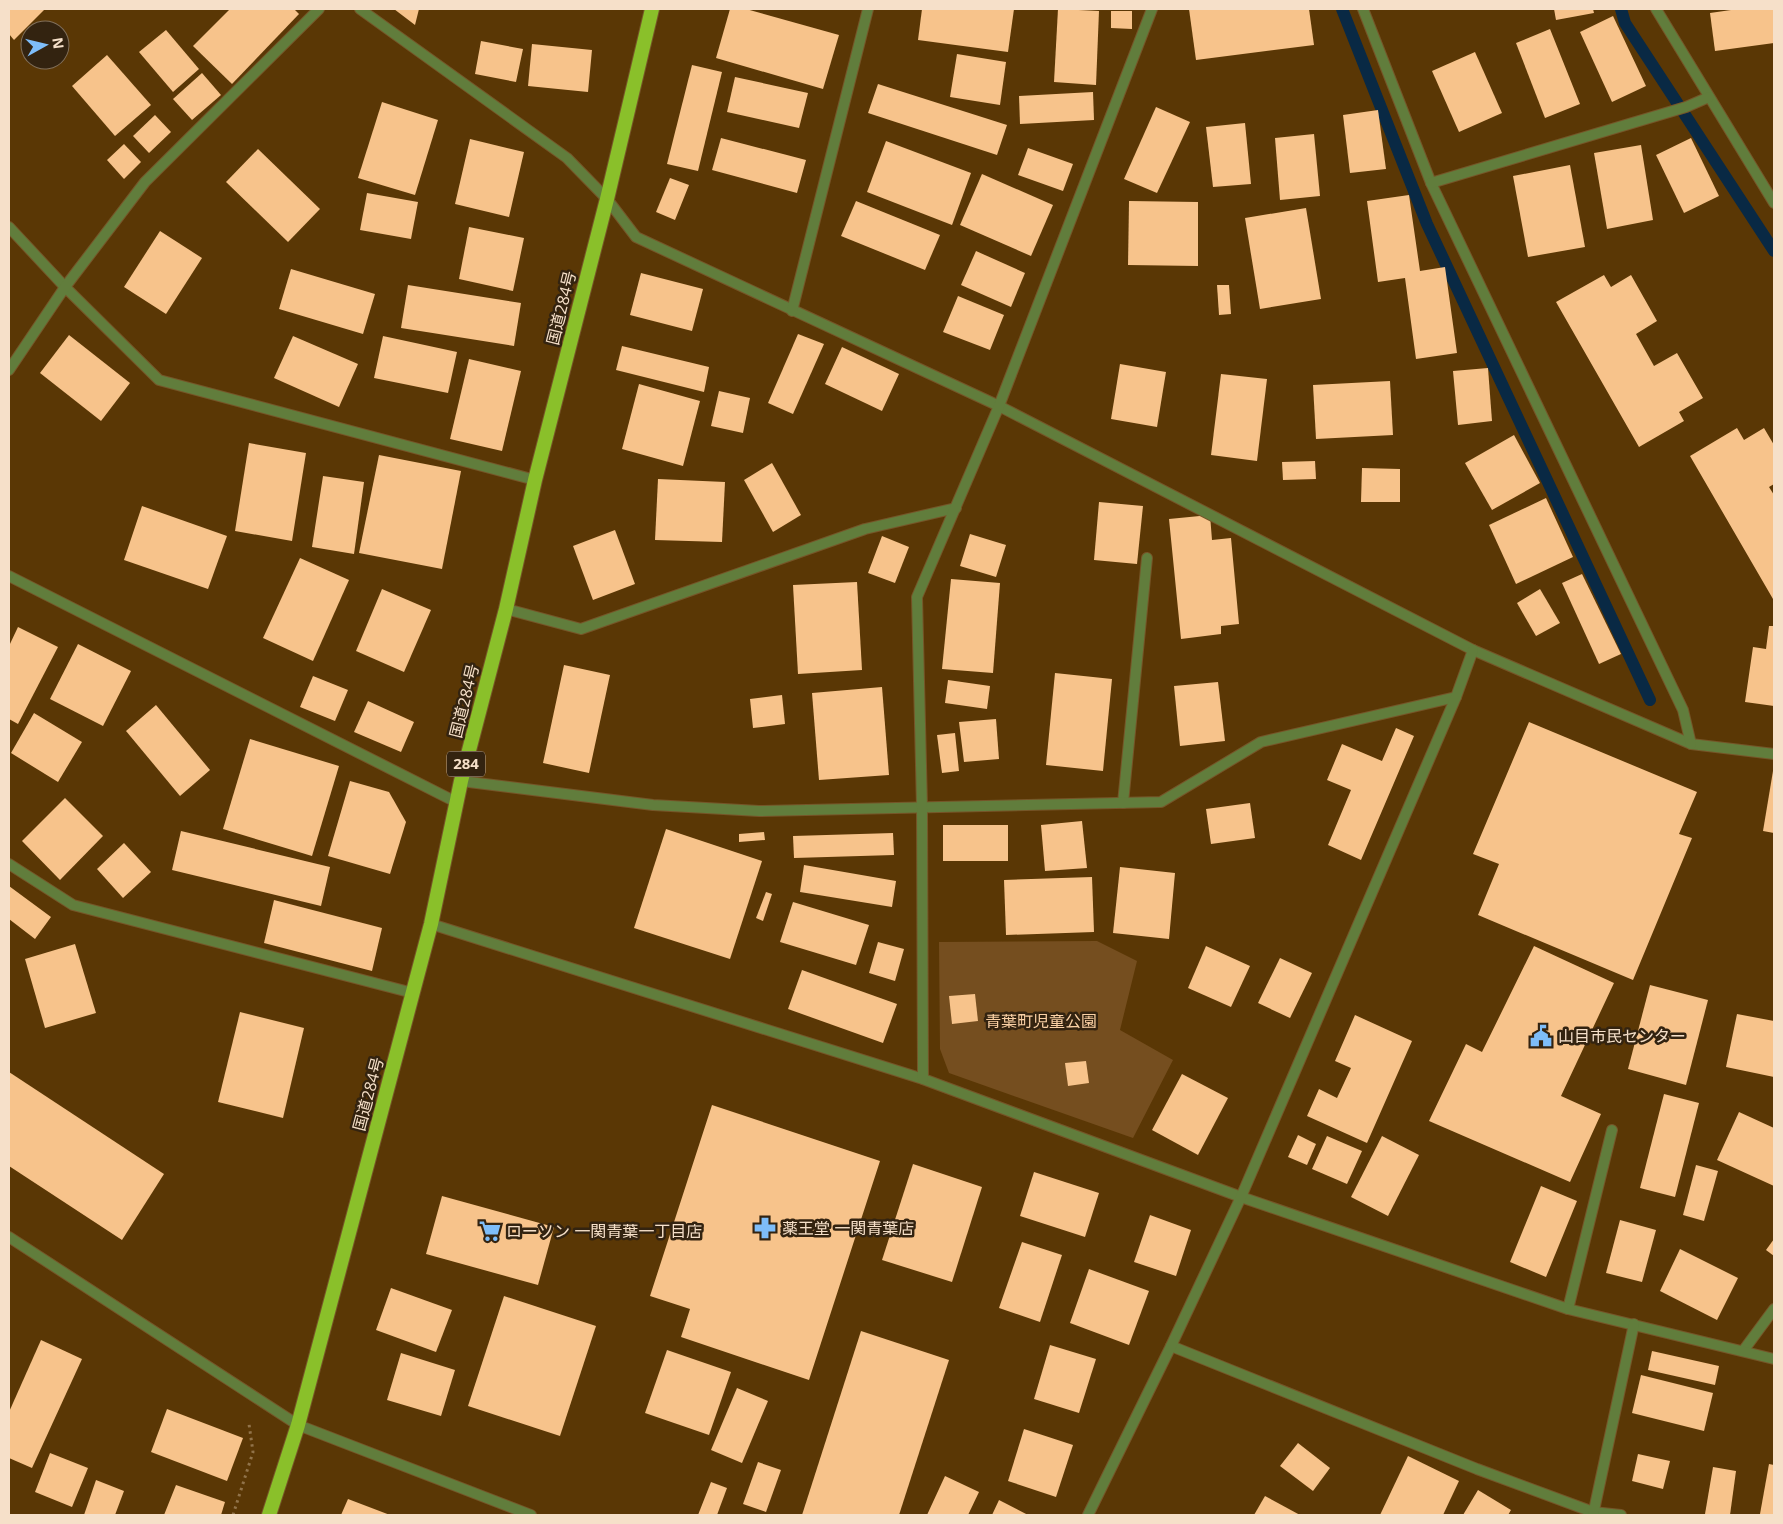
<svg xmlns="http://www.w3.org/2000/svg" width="1783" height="1524" viewBox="0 0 1783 1524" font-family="'Open Sans','Noto Sans JP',sans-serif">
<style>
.green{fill:#754e1f}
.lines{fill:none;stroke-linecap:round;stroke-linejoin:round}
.stream{stroke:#092944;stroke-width:12}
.building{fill:#f7c38b}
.service-casing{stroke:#765528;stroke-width:12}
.minor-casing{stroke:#765528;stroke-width:12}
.tertiary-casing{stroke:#765528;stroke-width:12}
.trunk-casing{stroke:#765528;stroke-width:16}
.path{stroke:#91734a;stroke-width:3;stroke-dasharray:2.5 4;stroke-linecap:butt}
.service{stroke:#617d3c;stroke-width:10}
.minor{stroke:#617d3c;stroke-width:10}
.tertiary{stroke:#617d3c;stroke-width:10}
.trunk{stroke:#8ac02a;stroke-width:14}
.labels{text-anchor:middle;stroke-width:5;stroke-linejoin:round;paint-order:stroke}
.shield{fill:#332310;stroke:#bca792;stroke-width:1}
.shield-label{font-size:15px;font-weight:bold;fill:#f6e0c9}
.street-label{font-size:16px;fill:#f6e0c9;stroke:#332310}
.park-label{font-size:16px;fill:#fbd1a5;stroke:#332310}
.poi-label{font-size:16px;fill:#f6e0c9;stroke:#332310;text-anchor:start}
</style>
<rect width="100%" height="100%" fill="#5a3705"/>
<path class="green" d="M1097,941l40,20 -17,69 53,30 -40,78 -184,-65 -9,-24 -1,-107z"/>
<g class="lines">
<g class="stream">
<path d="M1342,9l85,215 223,476"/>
<path d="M1621,9l4,14 149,228"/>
</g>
</g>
<g class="building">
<path d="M9,9h36l-31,31 -5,-6z"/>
<path d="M230,9h64l5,5 -67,70 -39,-38z"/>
<path d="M394,9h25l-4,16z"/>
<path d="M730,9h16l93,26 -16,54 -107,-31z"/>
<path d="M922,9h92l-6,43 -90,-12z"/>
<path d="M1058,9l41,2 -3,74 -42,-3z"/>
<path d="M1189,9h120l5,36 -118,15z"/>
<path d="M1554,9h39l1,4 -38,7z"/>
<path d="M1738,9h36v34l-59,8 -5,-38z"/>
<path d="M1111,11h21v18l-21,-1z"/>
<path d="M1613,16l33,70 -34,16 -32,-70z"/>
<path d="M1550,29l30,75 -35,14 -29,-75z"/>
<path d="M166,30l33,39 -26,23 -34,-40z"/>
<path d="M481,41l42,8 -7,33 -41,-8z"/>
<path d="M532,44l60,6 -4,42 -60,-6z"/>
<path d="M1475,52l27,61 -43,19 -27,-61z"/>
<path d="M957,54l49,8 -6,43 -50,-8z"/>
<path d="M107,55l44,50 -36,31 -43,-50z"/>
<path d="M692,65l30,7 -24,99 -31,-7z"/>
<path d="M202,73l19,22 -29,25 -19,-21z"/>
<path d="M735,77l73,16 -9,35 -72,-16z"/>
<path d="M878,84l129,41 -10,30 -129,-42z"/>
<path d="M1093,92l1,28 -74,4 -1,-28z"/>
<path d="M382,102l56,18 -23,75 -57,-17z"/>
<path d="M1156,107l34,15 -33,71 -33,-14z"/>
<path d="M1378,110l8,59 -36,4 -7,-58z"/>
<path d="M155,115l16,17 -22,21 -16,-17z"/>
<path d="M1245,123l6,61 -38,3 -7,-60z"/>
<path d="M1314,134l6,62 -40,4 -5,-62z"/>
<path d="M721,138l85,22 -9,33 -85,-23z"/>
<path d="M1691,138l28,58 -35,17 -28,-58z"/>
<path d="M470,139l54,13 -15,65 -54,-13z"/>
<path d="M886,141l85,32 -19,52 -85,-33z"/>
<path d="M124,144l17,18 -17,17 -17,-19z"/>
<path d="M1641,145l12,75 -46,9 -13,-76z"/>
<path d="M1028,148l45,16 -10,27 -45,-16z"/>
<path d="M258,149l62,60 -32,33 -62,-60z"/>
<path d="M1570,165l15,82 -57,10 -15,-81z"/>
<path d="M982,174l71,31 -22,51 -71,-31z"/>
<path d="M670,178l19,7 -14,35 -19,-8z"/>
<path d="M367,193l51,9 -7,37 -51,-9z"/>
<path d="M1409,195l11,76 25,-4 12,86 -41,6 -11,-81 -27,4 -11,-81z"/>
<path d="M856,201l84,34 -15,35 -84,-34z"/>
<path d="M1129,201l69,1v64l-70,-1z"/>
<path d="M1306,208l15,91 -61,10 -15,-91z"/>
<path d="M469,227l55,11 -11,53 -54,-12z"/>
<path d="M160,231l42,27 -36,56 -42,-27z"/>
<path d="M976,251l49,22 -14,34 -50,-22z"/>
<path d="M291,269l84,25 -12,40 -84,-25z"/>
<path d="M641,273l62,16 -11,42 -62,-16z"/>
<path d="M1604,275l7,12 20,-12 26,46 -21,13 18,32 23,-13 26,45 -24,14 5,9 -45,26 -83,-145z"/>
<path d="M408,285l113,18 -7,43 -113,-18z"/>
<path d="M1217,285h12l2,29 -12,1z"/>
<path d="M958,296l46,19 -14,35 -47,-18z"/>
<path d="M798,334l26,10 -31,70 -25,-11z"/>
<path d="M69,335l61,48 -29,38 -61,-48z"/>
<path d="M293,336l65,28 -19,43 -65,-29z"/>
<path d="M383,336l74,16 -9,41 -74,-15z"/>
<path d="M622,346l87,21 -5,25 -88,-22z"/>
<path d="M842,347l57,27 -17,37 -57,-27z"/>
<path d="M469,359l52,12 -19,80 -52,-12z"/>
<path d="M1120,364l46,8 -9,55 -46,-8z"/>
<path d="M1488,368l4,53 -34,4 -5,-54z"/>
<path d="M1221,374l46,5 -10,82 -46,-6z"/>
<path d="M1390,381l3,54 -77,4 -3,-54z"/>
<path d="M639,384l61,17 -17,65 -61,-17z"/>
<path d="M719,391l31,7 -7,35 -32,-7z"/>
<path d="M1737,428l7,12 20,-12 10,17v39l-5,3 5,8v104h-1l-83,-143z"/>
<path d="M1514,435l26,48 -48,27 -27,-47z"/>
<path d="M249,443l57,10 -14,88 -57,-10z"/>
<path d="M379,455l82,16 -19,98 -83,-16z"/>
<path d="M1315,461l1,18 -33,1 -1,-18z"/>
<path d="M772,463l29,52 -28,17 -29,-52z"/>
<path d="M1362,468l38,1v33h-39z"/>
<path d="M323,476l41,6 -10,72 -42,-7z"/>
<path d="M658,479l67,3 -3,60 -67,-2z"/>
<path d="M1546,498l27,59 -57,27 -27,-59z"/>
<path d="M1099,502l44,4 -6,58 -43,-4z"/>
<path d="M142,506l85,30 -19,53 -84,-29z"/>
<path d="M1210,515l2,25 19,-2 8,86 -18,2v8l-40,5 -12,-120z"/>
<path d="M615,530l20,54 -42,16 -20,-54z"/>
<path d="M970,534l36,11 -10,32 -36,-11z"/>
<path d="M882,536l27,11 -14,36 -27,-10z"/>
<path d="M300,558l49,22 -36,81 -50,-23z"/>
<path d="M1582,574l39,80 -22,10 -37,-81z"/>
<path d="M951,579l49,4 -7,90 -51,-4z"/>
<path d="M857,582l5,88 -64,4 -5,-89z"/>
<path d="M382,589l49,21 -27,62 -48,-21z"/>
<path d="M1540,589l20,34 -24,13 -19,-33z"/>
<path d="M1769,626h5v80l-29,-4 8,-55 13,2z"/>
<path d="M18,627l40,20 -40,77 -9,-5v-73z"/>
<path d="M78,644l53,27 -28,55 -53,-27z"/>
<path d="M564,665l46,10 -21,98 -46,-10z"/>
<path d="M1055,673l57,6 -9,92 -57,-6z"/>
<path d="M313,676l35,14 -13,31 -35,-14z"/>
<path d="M948,680l42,6 -3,23 -42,-6z"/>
<path d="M1218,682l7,59 -45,5 -6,-60z"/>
<path d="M882,687l7,88 -70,5 -7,-87z"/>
<path d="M782,695l3,29 -32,4 -3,-29z"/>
<path d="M368,701l46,21 -13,30 -47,-20z"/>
<path d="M156,705l54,65 -30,26 -54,-65z"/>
<path d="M34,713l48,29 -24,40 -47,-29z"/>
<path d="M996,719l3,40 -35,3 -5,-40z"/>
<path d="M1529,722l168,70 -18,42 13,4 -59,142 -155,-65 21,-51 -26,-10z"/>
<path d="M1396,728l18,8 -53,124 -33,-15 23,-55 -24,-10 15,-36 40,17z"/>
<path d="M955,733l4,38 -17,2 -5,-38z"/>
<path d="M250,739l89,27 -27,90 -89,-27z"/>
<path d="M1773,771h1v62l-11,-2z"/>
<path d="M350,781l39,11 17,30 -16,52 -62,-18z"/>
<path d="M65,798l38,38 -43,44 -38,-39z"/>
<path d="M1250,803l5,35 -44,6 -5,-35z"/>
<path d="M1082,821l5,47 -42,3 -4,-46z"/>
<rect x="943" y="825" width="65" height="36"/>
<path d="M666,829l96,32 -32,98 -96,-31z"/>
<path d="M181,831l149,36 -9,39 -149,-36z"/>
<path d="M764,832l1,8 -26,2v-8z"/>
<path d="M893,833l1,22 -100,3 -1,-22z"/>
<path d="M124,843l27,29 -28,26 -26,-29z"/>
<path d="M804,865l92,16 -4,26 -92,-15z"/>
<path d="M1120,867l55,6 -6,66 -56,-6z"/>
<path d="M1092,877l2,55 -88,3 -2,-55z"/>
<path d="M9,886l42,31 -16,22 -26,-20z"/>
<path d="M766,892l6,2 -9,27 -7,-3z"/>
<path d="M274,900l108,28 -10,43 -108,-28z"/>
<path d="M793,902l76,23 -13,40 -76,-23z"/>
<path d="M878,942l26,7 -9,32 -26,-8z"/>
<path d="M75,944l21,69 -51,15 -20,-69z"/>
<path d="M1206,946l44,20 -19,41 -43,-19z"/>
<path d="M1534,946l80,37 -53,113 40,18 -31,68 -141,-61 37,-77 16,8z"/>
<path d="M1280,958l32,15 -22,45 -32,-15z"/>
<path d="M802,970l95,34 -14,39 -95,-34z"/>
<path d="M1650,985l58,15 -22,85 -58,-16z"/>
<path d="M975,994l3,27 -26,3 -3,-28z"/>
<path d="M240,1012l64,16 -21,90 -65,-16z"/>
<path d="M1737,1014l37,7v56l-48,-10z"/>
<path d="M1355,1015l57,26 -45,102 -60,-27 12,-27 18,9 14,-30 -16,-7z"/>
<path d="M1086,1061l3,22 -21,3 -3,-23z"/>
<path d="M9,1072l155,102 -42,66 -113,-74z"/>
<path d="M1182,1074l46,24 -30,57 -46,-25z"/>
<path d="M1664,1094l35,9 -24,94 -35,-9z"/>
<path d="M712,1105l168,56 -71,219 -128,-43 9,-28 -40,-13z"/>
<path d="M1739,1112l35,16v58l-57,-26z"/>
<path d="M1298,1135l18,9 -9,21 -19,-8z"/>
<path d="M1327,1136l35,15 -15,33 -35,-15z"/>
<path d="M1382,1136l37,19 -31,61 -37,-19z"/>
<path d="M913,1164l69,23 -30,95 -70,-22z"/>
<path d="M1696,1165l22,6 -14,50 -21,-6z"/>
<path d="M1034,1172l65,21 -14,44 -65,-21z"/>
<path d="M1541,1186l36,15 -31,76 -36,-15z"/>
<path d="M442,1196l112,31 -16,58 -112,-31z"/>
<path d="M1150,1215l41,15 -15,46 -42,-14z"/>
<path d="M1620,1220l36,10 -14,52 -36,-9z"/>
<path d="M1774,1239v17l-8,-6z"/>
<path d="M1022,1242l40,13 -22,67 -41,-14z"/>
<path d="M1680,1249l58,29 -21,42 -57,-29z"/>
<path d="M1089,1269l60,22 -20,54 -59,-22z"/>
<path d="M391,1288l61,22 -16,42 -60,-22z"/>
<path d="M504,1296l92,30 -36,110 -92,-30z"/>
<path d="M861,1331l88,29 -50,155h-97z"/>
<path d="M41,1340l41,19 -50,109 -23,-10v-46z"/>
<path d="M1050,1345l46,14 -17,54 -45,-14z"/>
<path d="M667,1350l64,22 -22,63 -64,-22z"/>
<path d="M1652,1351l67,15 -4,19 -67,-15z"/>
<path d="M401,1353l54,17 -14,46 -54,-16z"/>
<path d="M1641,1375l72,18 -9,38 -72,-18z"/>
<path d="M737,1388l31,13 -26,62 -31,-13z"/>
<path d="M167,1409l76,29 -16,43 -76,-29z"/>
<path d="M1024,1429l49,16 -17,52 -48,-16z"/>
<path d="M1298,1443l32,25 -17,23 -33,-25z"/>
<path d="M50,1453l38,15 -16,39 -37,-15z"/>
<path d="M1638,1454l32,7 -7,28 -31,-8z"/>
<path d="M1408,1456l51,25 -16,34h-63z"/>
<path d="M758,1462l23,8 -15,42 -23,-8z"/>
<path d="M1769,1464l5,1v50l-14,-1z"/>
<path d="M1713,1467l23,4 -6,44 -25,-1z"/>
<path d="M945,1476l34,16 -11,23h-41z"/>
<path d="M96,1480l28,11 -9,24h-31z"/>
<path d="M711,1482l16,6 -10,27h-19z"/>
<path d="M176,1485l49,17 -4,13h-57z"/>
<path d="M1478,1490l33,20 -3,5h-45z"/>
<path d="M1265,1496l35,19h-46z"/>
<path d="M348,1499l42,16h-49z"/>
<path d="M999,1500l29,15h-36z"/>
</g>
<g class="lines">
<g class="service-casing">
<g id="service">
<path d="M1123,803l24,-245"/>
<path d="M1568,1309l44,-179"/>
<path d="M1743,1351l31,-42"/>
</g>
</g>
<g class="minor-casing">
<g id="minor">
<path d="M360,9l207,149 40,41 29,38 363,169 474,244 218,94 83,10"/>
<path d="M1363,9l68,174 252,527 8,34"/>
<path d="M1656,9l118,194"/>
<path d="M1431,183l255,-76 23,-10"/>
<path d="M9,227l56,60 94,93 376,100"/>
<path d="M792,311l76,-302"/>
<path d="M9,370l56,-83 80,-105 174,-173"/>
<path d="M9,576l447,226"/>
<path d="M506,609l75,20 284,-100 91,-21"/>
<path d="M461,781l192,24 106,6 402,-9 100,-60 195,-45"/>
<path d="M9,864l64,41 340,88"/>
<path d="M431,924l492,155 318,118 327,112 206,50"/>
<path d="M923,1079l-1,-272 -5,-210 82,-191 153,-397"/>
<path d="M1171,1346l306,123 116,43 28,3"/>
<path d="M1088,1515l83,-169 70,-149 215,-500 17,-47"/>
<path d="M1593,1515l41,-191"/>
</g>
</g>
<g class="tertiary-casing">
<path id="tertiary" d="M9,1237l289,188 233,90"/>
</g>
<g class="trunk-casing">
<path id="trunk" d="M269,1515l29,-90 133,-501 30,-143 45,-172 29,-129 72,-281 45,-190"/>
</g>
<path class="path" d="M233,1515l20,-63 -4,-28"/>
<use href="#service" class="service"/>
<use href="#minor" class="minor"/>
<use href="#tertiary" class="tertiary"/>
<use href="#trunk" class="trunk"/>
</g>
<defs>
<g id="civic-bare" transform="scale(1.725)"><path d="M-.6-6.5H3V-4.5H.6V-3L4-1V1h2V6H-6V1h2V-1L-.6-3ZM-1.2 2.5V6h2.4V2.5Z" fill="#7ebdf9" stroke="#332310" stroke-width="2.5" paint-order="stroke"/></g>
<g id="pharmacy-bare" transform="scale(1.725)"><path d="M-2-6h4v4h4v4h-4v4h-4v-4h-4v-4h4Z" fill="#7ebdf9" stroke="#332310" stroke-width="2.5" paint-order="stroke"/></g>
<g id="supermarket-bare" transform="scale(1.725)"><path d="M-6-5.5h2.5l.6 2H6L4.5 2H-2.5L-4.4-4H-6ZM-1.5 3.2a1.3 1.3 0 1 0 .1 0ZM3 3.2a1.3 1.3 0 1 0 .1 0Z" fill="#7ebdf9" stroke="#332310" stroke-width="2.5" paint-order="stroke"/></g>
</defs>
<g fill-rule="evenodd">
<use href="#civic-bare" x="1541" y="1036"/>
<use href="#pharmacy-bare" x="765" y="1228"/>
<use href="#supermarket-bare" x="490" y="1231"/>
</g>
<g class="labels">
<rect class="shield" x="447" y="751.5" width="38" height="25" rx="4"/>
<g class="shield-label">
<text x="466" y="769">284</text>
</g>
<g class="street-label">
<text transform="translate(561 308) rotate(-76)" y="6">国道284号</text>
<text transform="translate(464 701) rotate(-76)" y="6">国道284号</text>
<text transform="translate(368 1094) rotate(-75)" y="6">国道284号</text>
</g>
<g class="park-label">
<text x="1041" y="1027">青葉町児童公園</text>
</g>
<g class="poi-label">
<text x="1558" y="1042">山目市民センター</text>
<text x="782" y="1234">薬王堂 一関青葉店</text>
<text x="506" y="1237">ローソン 一関青葉一丁目店</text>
</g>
</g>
<rect width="1783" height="1524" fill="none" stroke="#f6e0c9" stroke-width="20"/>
<g transform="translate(45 45) rotate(82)"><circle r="24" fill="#332310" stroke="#816f5a"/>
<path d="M0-4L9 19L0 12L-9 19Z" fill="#7ebdf9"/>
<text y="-8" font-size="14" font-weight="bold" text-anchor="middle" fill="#f6e0c9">N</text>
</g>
</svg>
